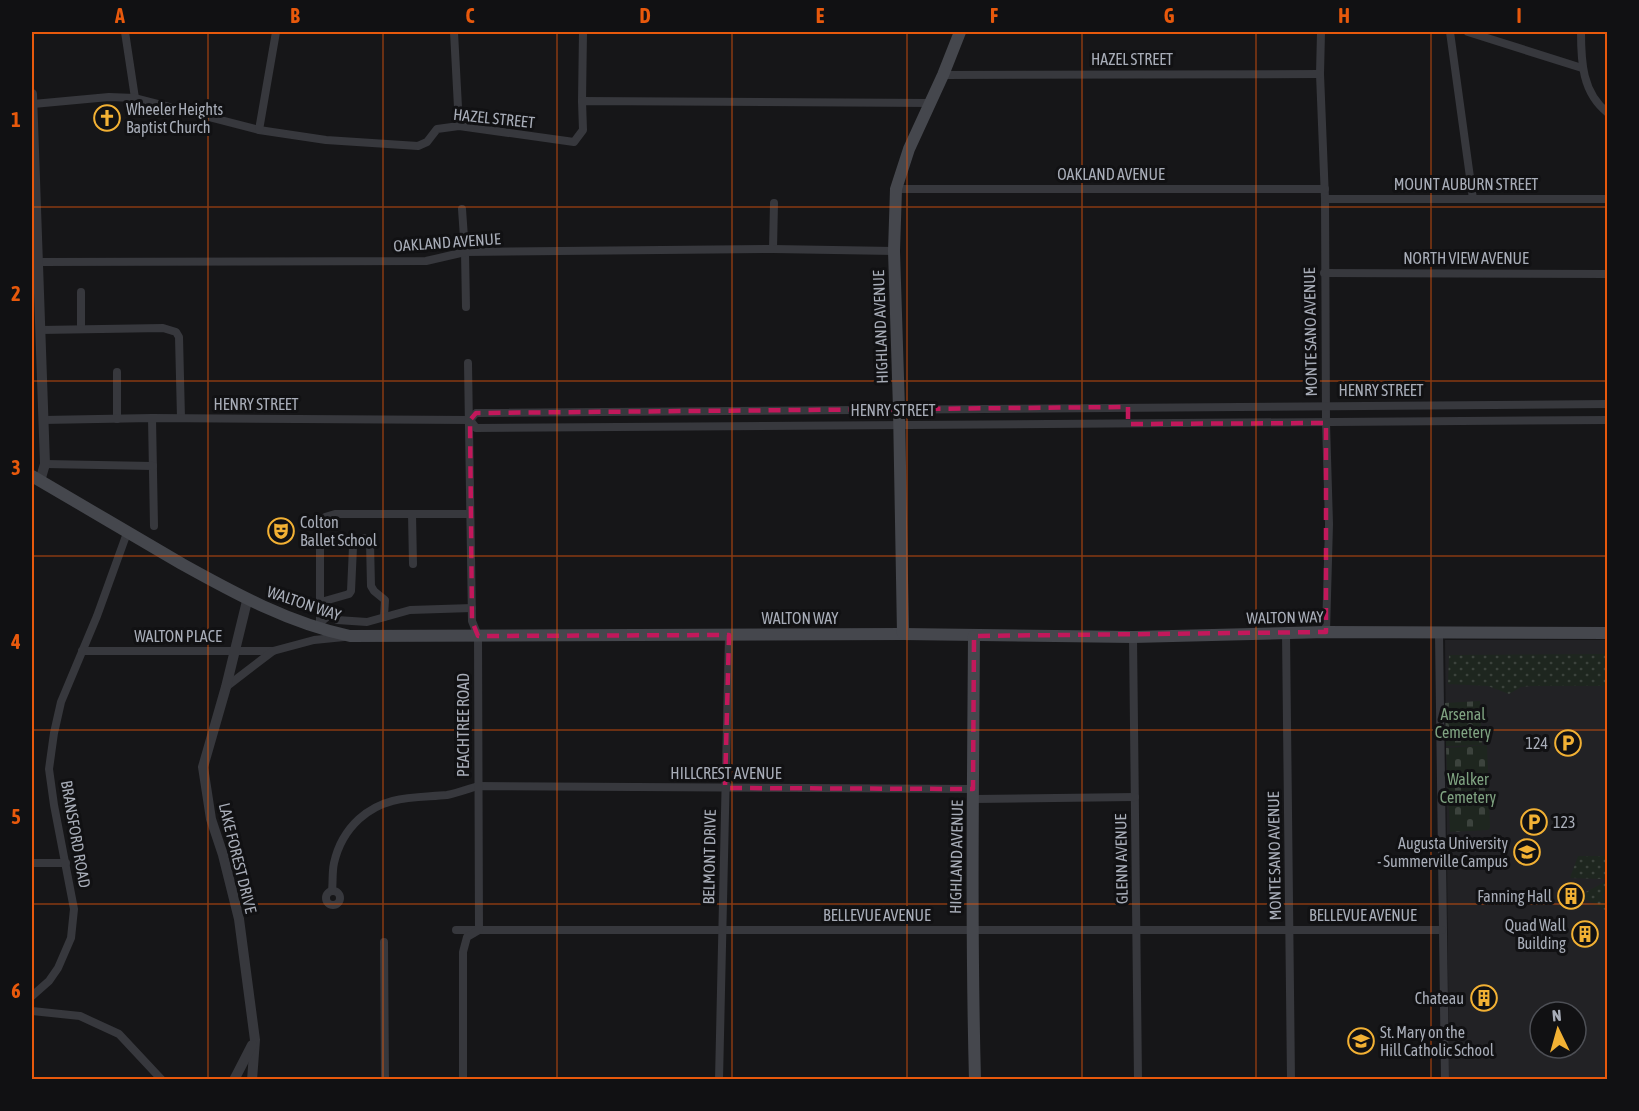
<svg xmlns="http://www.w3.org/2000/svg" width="1639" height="1111" viewBox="0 0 1639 1111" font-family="'Asap Condensed',sans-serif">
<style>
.built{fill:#222225;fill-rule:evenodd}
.grass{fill:url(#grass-dots)}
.cemetery{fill:url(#cemetery-stones)}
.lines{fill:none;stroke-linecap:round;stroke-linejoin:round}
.minor{stroke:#37383d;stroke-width:8}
.tertiary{stroke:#37383d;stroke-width:10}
.secondary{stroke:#45474d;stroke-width:12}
.marked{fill:none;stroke:#c2185b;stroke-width:4.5;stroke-dasharray:12 8;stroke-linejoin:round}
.grid{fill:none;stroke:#e8590c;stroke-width:1.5;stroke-opacity:0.55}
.labels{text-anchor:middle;stroke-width:6;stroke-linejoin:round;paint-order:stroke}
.street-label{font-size:16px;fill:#a8adb8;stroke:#111113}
.poi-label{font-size:16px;fill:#a8adb8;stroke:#111113;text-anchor:end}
.park-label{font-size:16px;fill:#7fa381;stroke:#111113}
.neatline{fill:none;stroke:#e8590c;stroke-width:2}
.grid-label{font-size:20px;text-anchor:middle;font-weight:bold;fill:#e8590c}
</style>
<defs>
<pattern id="grass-dots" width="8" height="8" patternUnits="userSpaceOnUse" patternTransform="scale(1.5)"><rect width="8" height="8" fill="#1e261f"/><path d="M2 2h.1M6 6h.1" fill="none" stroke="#3c433d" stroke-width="1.8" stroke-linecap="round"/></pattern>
<pattern id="cemetery-stones" width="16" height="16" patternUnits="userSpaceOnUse" patternTransform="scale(1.5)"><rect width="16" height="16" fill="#1e261f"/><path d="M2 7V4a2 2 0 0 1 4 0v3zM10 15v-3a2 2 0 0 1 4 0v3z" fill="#3c433d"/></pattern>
</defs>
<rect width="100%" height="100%" fill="#161618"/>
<path class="built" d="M1445,640h162v439h-158zM1540,1012h36v36h-36z"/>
<g class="grass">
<path d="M1607,654v32h-76l-10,1 -12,7 -21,-8 -40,-2 1,-29z"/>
<path d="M1578,856h27v23l-35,-1z"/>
<path d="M1605,882v10l-3,4 3,4v10l-21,-12v-5z"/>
</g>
<g class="cemetery">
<path d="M1480,701l2,44 -36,1 -1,-43z"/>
<path d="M1487,745l3,83 -2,2 -38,2 -4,-84z"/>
</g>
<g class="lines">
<g class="minor">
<path d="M125,32l10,66"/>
<path d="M454,32l5,94"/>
<path d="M1321,32l-1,42 5,125 1,224 3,101 -3,108"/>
<path d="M1450,32l23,167"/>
<path d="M1468,32l114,36"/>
<path d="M1581,32c0,29 1,61 27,81"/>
<path d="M943,75l377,-1"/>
<path d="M582,101l1,-69"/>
<path d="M33,104l76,-7 26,1 124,32 67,10 92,6 9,-4 10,-13 22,-3 115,16 9,-12 -1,-29 349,2"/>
<path d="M259,130l17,-98"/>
<path d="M896,189h429"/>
<path d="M1325,199h283"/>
<path d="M462,209l3,43 1,55"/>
<path d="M773,249l1,-46"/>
<path d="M38,262l388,-1 39,-9 308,-3 121,2"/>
<path d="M1324,273l284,1"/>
<path d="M81,292v37"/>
<path d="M40,330l123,-2 13,4 3,5 2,81"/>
<path d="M117,372v47"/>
<path d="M152,418l2,108"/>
<path d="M43,420l109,-2 318,2 6,-7 1132,-9"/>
<path d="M470,420l6,8 1132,-8"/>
<path d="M45,464l108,2"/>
<path d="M412,514l1,50"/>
<path d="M321,602l28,-8 2,-3 2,-44 3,-6 8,-3 6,4 1,44 3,5 11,9 -1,17"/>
<path d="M321,622l6,-5h6l4,3 30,2 43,-12 62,-2"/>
<path d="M320,629v-104l5,-8 10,-3h135"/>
<path d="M1286,633l5,447"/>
<path d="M1439,633l6,447"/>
<path d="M1133,637l5,443"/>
<path d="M82,651h191"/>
<path d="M226,687l47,-36 41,-11 30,-3"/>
<path d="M974,799l161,-2"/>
<path d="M32,863h34"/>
<circle cx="333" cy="898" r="7"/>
<path d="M332,891c1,-9 0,-19 2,-28 4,-18 12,-32 25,-44 26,-24 55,-21 88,-24 10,-2 21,-6 31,-9l495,3"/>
<path d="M456,930h986"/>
<path d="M384,942l1,138"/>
<path d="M32,996l17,-15 9,-13 13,-30 3,-29 -20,-104 -5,-36 5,-36 7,-31 36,-86 30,-83"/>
<path d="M32,1011l48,5 39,18 43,46"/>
<path d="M463,1080v-128l4,-15 12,-7 -1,-294 -6,-15 -4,-258"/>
<path d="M719,1080l10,-445"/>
</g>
<g class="tertiary">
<path d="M32,94l13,370 -5,17"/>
<path d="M247,601l-21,86 -23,80 8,52 12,36 16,64 16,121 -3,40"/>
<path d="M234,1080l18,-35"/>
</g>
<g class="secondary">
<path d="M32,476c50,29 100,59 150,88 54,30 107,59 168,72l553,-2 230,3 193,-5 282,1"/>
<path d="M903,634l-4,-225 -5,-158 2,-62 13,-40 34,-74 17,-43"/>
<path d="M974,636c-1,148 -3,296 1,444"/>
</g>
</g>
<path class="marked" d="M1128,407v17l198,-1v209l-352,4 -1,153 -248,-1 4,-153 -251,1 -6,-15 -2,-201 6,-7z"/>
<path class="grid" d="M208,32v1048M383,32v1048M557,32v1048M732,32v1048M907,32v1048M1082,32v1048M1256,32v1048M1431,32v1048M32,207h1576M32,381h1576M32,556h1576M32,730h1576M32,904h1576"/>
<defs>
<g id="church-ring" transform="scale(1.35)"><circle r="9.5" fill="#111113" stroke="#f2b134" stroke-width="1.5"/><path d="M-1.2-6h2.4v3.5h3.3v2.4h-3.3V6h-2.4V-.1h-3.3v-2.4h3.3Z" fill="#f2b134"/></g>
<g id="theatre-ring" transform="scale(1.35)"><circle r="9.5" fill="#111113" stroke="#f2b134" stroke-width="1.5"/><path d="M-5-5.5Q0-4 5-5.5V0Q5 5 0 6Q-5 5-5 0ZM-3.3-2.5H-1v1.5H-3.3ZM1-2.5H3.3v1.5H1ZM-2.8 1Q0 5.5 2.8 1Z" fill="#f2b134"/></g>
<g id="parking-ring" transform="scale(1.35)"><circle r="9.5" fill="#111113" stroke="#f2b134" stroke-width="1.5"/><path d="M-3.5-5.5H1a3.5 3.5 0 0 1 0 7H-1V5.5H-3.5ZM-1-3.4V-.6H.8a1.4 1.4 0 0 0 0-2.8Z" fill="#f2b134"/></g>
<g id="university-ring" transform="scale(1.35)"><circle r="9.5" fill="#111113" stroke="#f2b134" stroke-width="1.5"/><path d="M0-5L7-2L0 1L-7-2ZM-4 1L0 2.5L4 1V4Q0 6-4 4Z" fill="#f2b134"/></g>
<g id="building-ring" transform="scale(1.35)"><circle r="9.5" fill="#111113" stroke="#f2b134" stroke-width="1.5"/><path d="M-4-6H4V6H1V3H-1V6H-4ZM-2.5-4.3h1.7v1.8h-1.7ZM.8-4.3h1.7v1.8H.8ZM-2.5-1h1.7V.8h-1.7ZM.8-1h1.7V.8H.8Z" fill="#f2b134"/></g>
<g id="school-ring" transform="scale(1.35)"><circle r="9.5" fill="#111113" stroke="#f2b134" stroke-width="1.5"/><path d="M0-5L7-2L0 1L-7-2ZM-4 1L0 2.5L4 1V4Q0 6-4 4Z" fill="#f2b134"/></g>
</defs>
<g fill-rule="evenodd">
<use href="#church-ring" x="107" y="118"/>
<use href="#theatre-ring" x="281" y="531"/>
<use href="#parking-ring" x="1568" y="743"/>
<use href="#parking-ring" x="1534" y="822"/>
<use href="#university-ring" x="1527" y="852"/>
<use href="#building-ring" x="1571" y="896"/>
<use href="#building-ring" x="1585" y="934"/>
<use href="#building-ring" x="1484" y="998"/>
<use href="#school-ring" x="1361" y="1041"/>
</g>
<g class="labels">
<g class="street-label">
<text x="1132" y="65">HAZEL STREET</text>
<text transform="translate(494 118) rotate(6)" y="6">HAZEL STREET</text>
<text x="1111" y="180">OAKLAND AVENUE</text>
<text x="1466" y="190">MOUNT AUBURN STREET</text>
<text transform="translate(447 242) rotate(-4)" y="6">OAKLAND AVENUE</text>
<text x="1466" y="264">NORTH VIEW AVENUE</text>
<text transform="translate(880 327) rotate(-92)" y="6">HIGHLAND AVENUE</text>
<text transform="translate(1310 332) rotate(-91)" y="6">MONTE SANO AVENUE</text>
<text x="1381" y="396">HENRY STREET</text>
<text x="256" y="410">HENRY STREET</text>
<text x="893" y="416">HENRY STREET</text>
<text transform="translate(304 603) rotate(19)" y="6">WALTON WAY</text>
<text transform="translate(1285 617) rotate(-1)" y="6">WALTON WAY</text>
<text x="800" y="624">WALTON WAY</text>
<text x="178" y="642">WALTON PLACE</text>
<text transform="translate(463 725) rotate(-90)" y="6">PEACHTREE ROAD</text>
<text x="726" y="779">HILLCREST AVENUE</text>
<text transform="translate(76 834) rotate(80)" y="6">BRANSFORD ROAD</text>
<text transform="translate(1274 856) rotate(-91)" y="6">MONTE SANO AVENUE</text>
<text transform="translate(709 857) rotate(-89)" y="6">BELMONT DRIVE</text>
<text transform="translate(956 857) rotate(-89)" y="6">HIGHLAND AVENUE</text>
<text transform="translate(238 858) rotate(76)" y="6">LAKE FOREST DRIVE</text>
<text transform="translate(1121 859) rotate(-91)" y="6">GLENN AVENUE</text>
<text x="877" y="921">BELLEVUE AVENUE</text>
<text x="1363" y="921">BELLEVUE AVENUE</text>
</g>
<g class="poi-label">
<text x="126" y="115" text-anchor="start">Wheeler Heights<tspan x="126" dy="18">Baptist Church</tspan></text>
<text x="300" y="528" text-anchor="start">Colton<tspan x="300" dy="18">Ballet School</tspan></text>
<text x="1548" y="749">124</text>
<text x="1553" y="828" text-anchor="start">123</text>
<text x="1508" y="849">Augusta University<tspan x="1508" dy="18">- Summerville Campus</tspan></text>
<text x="1552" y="902">Fanning Hall</text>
<text x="1566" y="931">Quad Wall<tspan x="1566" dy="18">Building</tspan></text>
<text x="1464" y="1004">Chateau</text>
<text x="1380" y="1038" text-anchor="start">St. Mary on the<tspan x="1380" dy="18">Hill Catholic School</tspan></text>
</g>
<g class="park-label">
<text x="1463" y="720">Arsenal<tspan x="1463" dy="18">Cemetery</tspan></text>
<text x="1468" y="785">Walker<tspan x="1468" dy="18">Cemetery</tspan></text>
</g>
</g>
<rect width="1639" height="1111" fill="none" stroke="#111113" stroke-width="66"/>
<g transform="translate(1558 1030) rotate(355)"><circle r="28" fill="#111113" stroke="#4d4f55" stroke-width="1.5"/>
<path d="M0-4.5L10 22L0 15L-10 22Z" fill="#f2b134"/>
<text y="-9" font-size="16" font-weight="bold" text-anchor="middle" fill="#a8adb8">N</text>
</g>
<rect x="33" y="33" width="1573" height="1045" class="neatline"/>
<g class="grid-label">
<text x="120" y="23">A</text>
<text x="295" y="23">B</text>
<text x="470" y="23">C</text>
<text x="645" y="23">D</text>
<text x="820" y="23">E</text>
<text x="994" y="23">F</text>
<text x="1169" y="23">G</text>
<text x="1344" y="23">H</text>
<text x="1519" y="23">I</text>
<text x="16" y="127">1</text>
<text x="16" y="301">2</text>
<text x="16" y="475">3</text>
<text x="16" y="649">4</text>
<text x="16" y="824">5</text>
<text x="16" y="998">6</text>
</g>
</svg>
